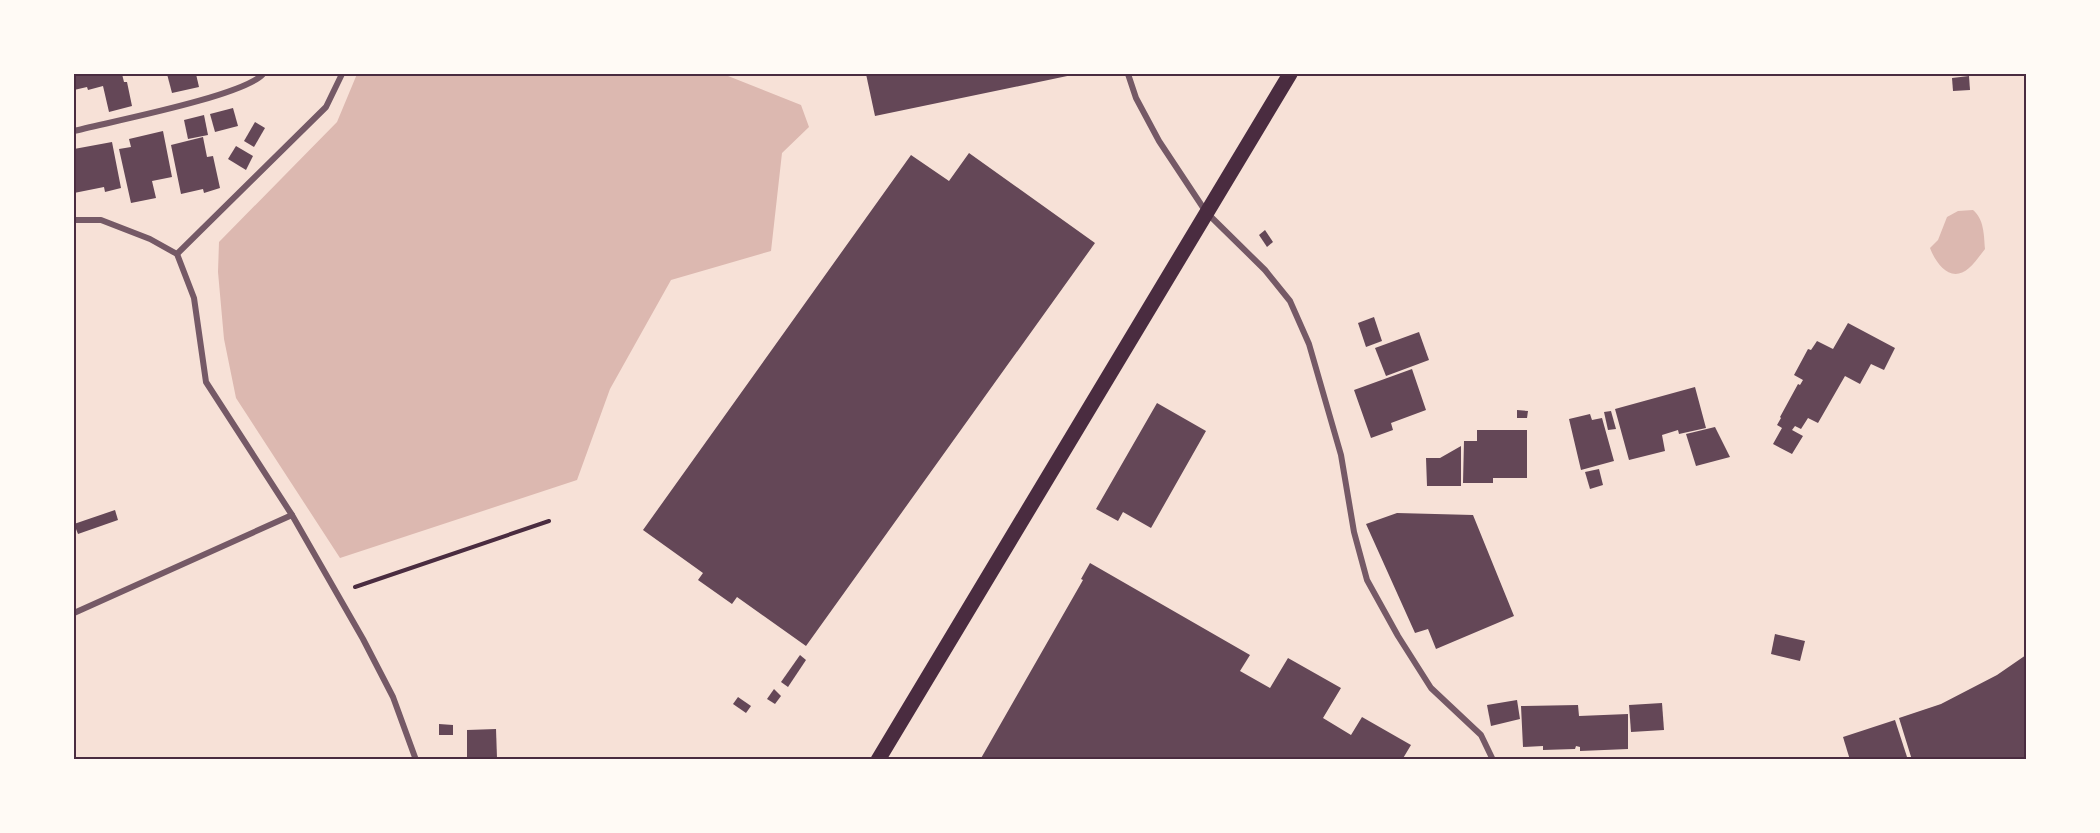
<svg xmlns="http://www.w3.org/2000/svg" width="2100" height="833" viewBox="0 0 2100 833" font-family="'Roboto Serif',serif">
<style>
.water{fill:#dcb8b0}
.building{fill:#644757}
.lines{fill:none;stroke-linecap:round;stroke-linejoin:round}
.path{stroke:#4a2c40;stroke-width:4}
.minor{stroke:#755966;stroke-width:6}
.primary{stroke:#4a2c40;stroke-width:15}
.neatline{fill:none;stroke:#4a2c40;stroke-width:2}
</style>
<rect width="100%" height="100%" fill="#f7e1d7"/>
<g class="water">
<path d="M357,74h366l78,31 8,22 -27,26 -11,98 -100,29 -61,109 -33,91 -237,78 -104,-160 -12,-59 -6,-67 1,-30 118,-120z"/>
<path d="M1973,210c11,9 11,25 12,39 -5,6 -10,14 -16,19 -18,16 -33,-4 -39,-20l8,-8 9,-23 11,-6z"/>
</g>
<g class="building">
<path d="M74,74h48l2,8h3l5,24 -23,6 -6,-26 -15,4 -1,-3 -13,3z"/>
<path d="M167,74h29l3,13 -27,6z"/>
<path d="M866,74h206v1l-197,41z"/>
<path d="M1969,76l1,14 -17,1 -1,-13z"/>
<path d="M233,108l5,18 -23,6 -5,-18z"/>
<path d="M204,115l4,20 -20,4 -4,-19z"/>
<path d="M255,122l10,6 -11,19 -10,-6z"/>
<path d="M163,131l9,46 -20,4 4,17 -25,5 -12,-54 12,-2 -2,-8z"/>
<path d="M203,137l4,20 6,-1 7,32 -16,5 -1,-4 -22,5 -10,-49z"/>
<path d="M112,142l9,46 -16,4 -1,-5 -30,6v-44z"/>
<path d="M236,146l17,10 -7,14 -18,-11z"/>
<path d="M969,153l126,90 -289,403 -69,-49 -5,7 -34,-24 5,-7 -60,-43 268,-375 38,26z"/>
<path d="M1265,230l8,12 -6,5 -8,-12z"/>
<path d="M1374,317l8,24 -16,6 -8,-24z"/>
<path d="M1848,323l47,25 -11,22 -13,-6 -11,20 -15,-8 -27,47 -10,-5 -7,11 -6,-3 -3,4 11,6 -11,18 -19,-10 9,-16 -5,-3 4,-7 -1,-1 18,-33 2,1 3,-5 -9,-5 14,-26 3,1 6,-9 16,8z"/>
<path d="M1419,332l10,28 -43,16 -11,-28z"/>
<path d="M1412,369l14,41 -35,13 2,7 -22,8 -17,-48z"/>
<path d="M1695,387l11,41 -27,6 -1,-4 -16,5 3,16 -36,9 -14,-51z"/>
<path d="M1157,403l49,28 -55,97 -28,-16 -5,9 -22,-12z"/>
<path d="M1517,410l11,1 -1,7h-10z"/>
<path d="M1611,411l5,18 -8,1 -4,-18z"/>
<path d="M1590,414l2,6 10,-2 12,43 -33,9 -12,-51z"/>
<path d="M1715,427l15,30 -34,9 -10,-32z"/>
<path d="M1477,430h50v48h-34v5h-30l1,-42h13z"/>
<path d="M1461,446v40h-34l-1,-28h14z"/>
<path d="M1599,469l4,16 -13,4 -5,-17z"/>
<path d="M115,510l3,10 -40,14 -4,-10z"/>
<path d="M1397,513l76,2 41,101 -78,33 -8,-20 -13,4 -49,-109z"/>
<path d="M1090,563l160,92 -10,16 30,17 18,-30 53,30 -18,30 28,17 11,-18 49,28 -9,15h-422l103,-180 -2,-1z"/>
<path d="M1775,634l30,7 -5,20 -29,-7z"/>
<path d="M800,655l6,5 -18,27 -7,-5z"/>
<path d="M2026,655v105h-114l-13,-42 42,-14 56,-29z"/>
<path d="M774,689l7,7 -6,8 -8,-5z"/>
<path d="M738,697l13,9 -5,7 -13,-9z"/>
<path d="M1517,700l3,19 -29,7 -4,-21z"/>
<path d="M1662,703l2,27 -33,2 -2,-27z"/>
<path d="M1578,705l1,11 49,-2v35l-48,2v-4l-4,-1 -1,3 -32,1v-4l-20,1 -2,-41z"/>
<path d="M1895,720l13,40h-58l-7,-23z"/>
<path d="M439,724l14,1v10h-14z"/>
<path d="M496,729l1,29h-30v-28z"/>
</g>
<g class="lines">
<path class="path" d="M355,587l194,-66"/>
<g class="minor">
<path d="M1128,74l8,24 23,43 47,71 59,58 25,31 19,43 32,111 13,77 13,48 31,56 33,52 50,47 12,25"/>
<path d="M74,131c35,-9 170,-35 189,-57"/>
<path d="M74,220h27l49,19 27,15 17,44 12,84 86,133 71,124 30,58 23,63"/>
<path d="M177,254l149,-147 16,-33"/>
<path d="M74,613l218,-98"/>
</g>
<path class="primary" d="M878,760l412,-686"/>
</g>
<rect width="2100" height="833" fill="none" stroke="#fffaf5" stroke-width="150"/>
<rect x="75" y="75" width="1950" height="683" class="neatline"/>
</svg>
